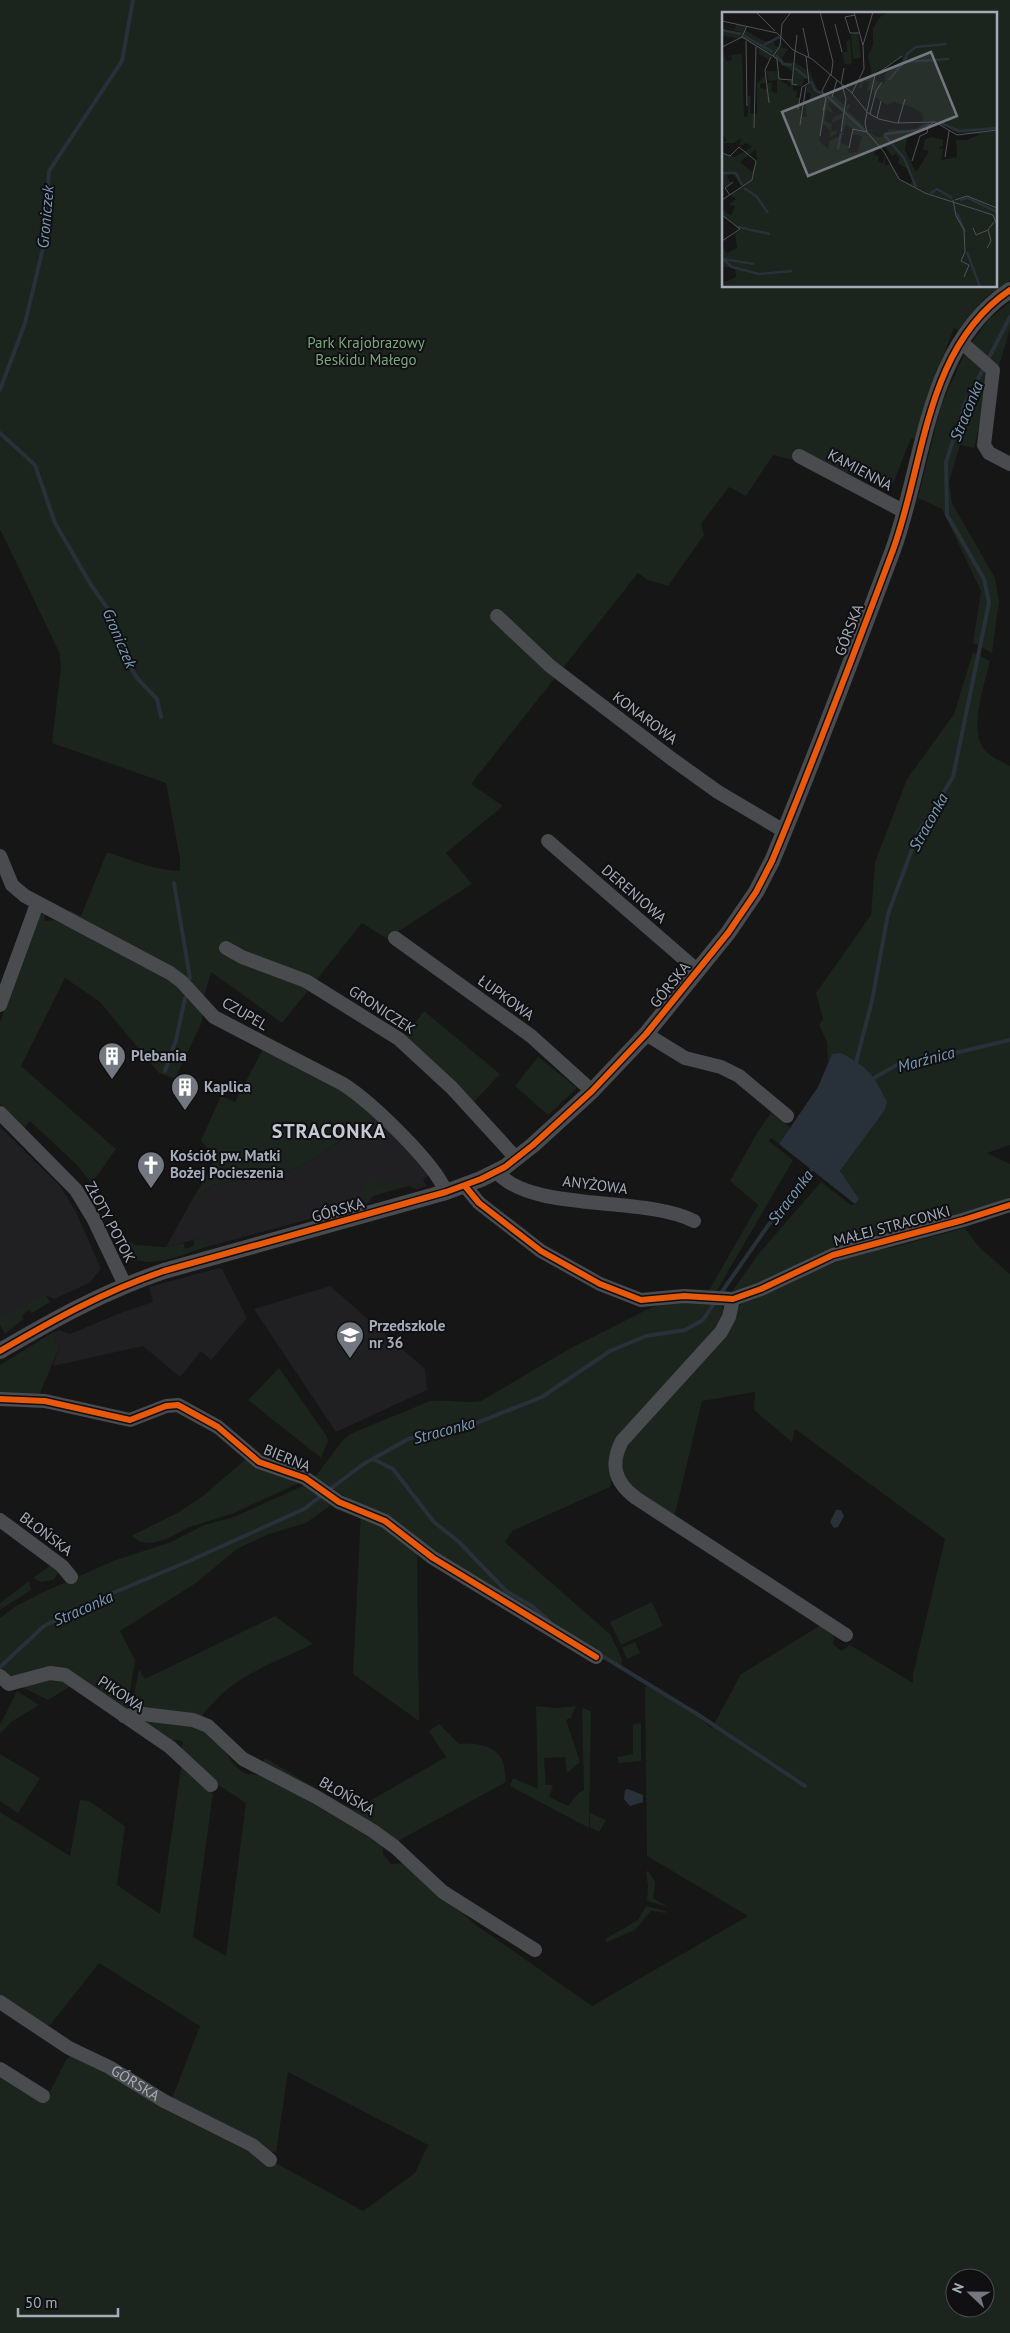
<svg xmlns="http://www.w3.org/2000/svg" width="1010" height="2333" viewBox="0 0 1010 2333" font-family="'PT Sans',sans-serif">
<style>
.built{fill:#202022}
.green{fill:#1b241d;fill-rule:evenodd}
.water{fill:#283139}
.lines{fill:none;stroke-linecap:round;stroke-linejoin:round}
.stream{stroke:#283139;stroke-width:4}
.minor{stroke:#4a4b4f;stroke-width:14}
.tertiary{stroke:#4a4b4f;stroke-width:16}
.cycleway-casing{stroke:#101012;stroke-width:9}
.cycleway{stroke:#e8590c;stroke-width:6}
.labels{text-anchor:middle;stroke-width:4;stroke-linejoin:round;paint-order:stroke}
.park-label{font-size:15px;fill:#7aa67d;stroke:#101012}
.street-label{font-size:15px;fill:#a5abb9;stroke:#101012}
.poi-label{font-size:15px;font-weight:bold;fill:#a5abb9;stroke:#101012;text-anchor:start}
.water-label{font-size:16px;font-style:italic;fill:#799ab7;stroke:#101012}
.district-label{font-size:20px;font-weight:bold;letter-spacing:1px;fill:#c7cad4;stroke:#101012}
.inset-river{fill:none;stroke:#283139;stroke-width:2.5}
.inset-road{fill:none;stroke:#4f5257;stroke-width:1}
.view{fill:#737780;fill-opacity:0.15;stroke:#737780;stroke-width:2.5}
.inset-edge{fill:none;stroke:#a5abb9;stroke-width:2.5}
</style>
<rect width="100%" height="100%" fill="#161616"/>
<g class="built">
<path d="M377,1115l53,59 -7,6 4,6 -11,3 -7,-3 -36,10 -4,7 -163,44 -2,-10 -38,10 27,-49 21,-13 78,-15 31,-17z"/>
<path d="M0,1127l60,59 16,26 25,57 -12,14 -35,16 -9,-4 -45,30z"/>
<path d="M219,1268l3,1 25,49 -36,42 -10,-9 -21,26 -37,-31 -90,20 6,-18 -7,-15 7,-3 11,4 53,-22 30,-10 -4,-15z"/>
<path d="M330,1286l95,83 2,21 -91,42 -82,-123z"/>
</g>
<g class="green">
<path d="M0,0h1010v280l-25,18 -27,32 -4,-2 -28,73 -11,38 -4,-1 -18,46 -120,-29 -27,41 -17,-9 -28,37 3,11 -36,51 -20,-6 -10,-7 -167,211 32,22 -57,47 26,31 -78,50 -5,6 -27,-17 -80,100 -71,-51 -8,29 -135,-87 1,-4 12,6 26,-64c24,8 48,18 73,19v-12l-14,-76 -114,-40 9,-77 -2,-14 -59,-123zM724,14h272v272h-272z"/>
<path d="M1010,302v27l-11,37 -7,-2 -21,-20 17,-24z"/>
<path d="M965,353l23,17 -3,31 -11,47 -14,-3 -11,37 3,21 43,75 4,24 -7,51 -19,-10 8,-52 -39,-82 -24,-11 23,-93z"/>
<path d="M973,652l17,9c-5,23 -20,63 -8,85 5,10 19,15 28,20v379l-23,8 23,11v33l-20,9 -83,23 -6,-3 -10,5 -1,3 -73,22 -77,36 -9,1 29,-41 61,-70 30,23 4,-1 -15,-33 45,-61 2,-8 -55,-47 -4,7 -1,-20 -8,-17 4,-6 -7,-26 55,-78 4,-53 32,-83 47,-65z"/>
<path d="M42,913l3,2 -1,6 10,-1 10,5 5,-1 53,25 56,37 25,28 -1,8 -27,57 -16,-6 -59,-71 -35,-24 -44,88 95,83 -24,34 -17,-20 -45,-42 -6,7 -24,-24v-82l39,-107z"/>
<path d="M424,1011l76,63 -28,30 -69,-65z"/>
<path d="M264,1047l50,24 63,44 -54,38 -31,17 -78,15 -21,13 20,-32 -4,-15 -8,-11 20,-44 14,6z"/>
<path d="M538,1057l39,31 -29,27 -33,-29z"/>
<path d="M771,1113l19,14 -11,17 -8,-6 -2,3 24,19 -77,132h-8l50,-87 -28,-24 27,-48z"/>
<path d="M376,1180l3,6 21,-5 3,5 -30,10 -7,8 -3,-16 3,-5z"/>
<path d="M965,1228l13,18 32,28v1059h-1010v-259l47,18 4,-2 15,-30 7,-8 290,159 52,-38 13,-28 -140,-73 -12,80 -7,-1 -98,-50 29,-75 -101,-63 -48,61 -9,4 -42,-30v-186l70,44 10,-56 9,1 36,25 -8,59 43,29 22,-152 31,32 -20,143 33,19 20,-153 -29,-19 -36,-33 2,-9 -3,-2h-8l-35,-20 58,4 26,22 14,20 11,8 18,1 26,12 93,57v10l8,10 14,-1 71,62 116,81 156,-90 -101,-60 -2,-168 2,-3 44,26 21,17 29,-54 80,-49 14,9 -2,10 8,7 9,-6 63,38v-9l32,-135 -150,-110 -3,13 -38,-32 1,-18 -53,9 -28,117 -51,-36 -2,-32 120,-146 31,-17 68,-29 45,-12 5,2zM955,2278h30v30h-30z"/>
<path d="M204,1237l2,10c-24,7 -50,22 -75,11l-3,-15 3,-1 4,3 31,2 18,-4 1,6 9,-3 -1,-6z"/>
<path d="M45,1294l5,8 -18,11 -3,-3 -7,5 1,4 -18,15 -5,-9v-6z"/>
<path d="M678,1302h41c6,8 4,13 1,22l-97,107 -13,56 -98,44 -7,11 105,92 12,25 -1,10 -68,-40 -238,-152 27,-36 8,-7 80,-33c17,-2 34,3 51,0l90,-53 81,-41z"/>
<path d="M52,1333l7,15 -21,50 -38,-2v-31z"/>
<path d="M279,1368l47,67 2,6 -7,17 -73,-58z"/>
<path d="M247,1458l51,22 -1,4 -63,29 -47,15 -18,10 -16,5 -12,-1 -10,-6 48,-24 24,-16z"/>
<path d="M307,1484l27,19 -28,20 -37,11 -32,15 -41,34 -76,48 15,29 -8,49 -5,2 -47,-33 -63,-2 -12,-6v-52l16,-12 23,-12 74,-33 58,-19 33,-17 30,-8z"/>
<path d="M361,1512l56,37 2,172 -66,-47z"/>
<path d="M55,1562l4,9 -5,9 -13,2 -8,-4z"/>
<path d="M29,1581l2,9 -31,20v-7z"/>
<path d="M652,1602l11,24 -42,19 -11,-23z"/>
<path d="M275,1616l38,28c-44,21 -84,33 -113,75l-69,-9 8,-41 6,10z"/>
<path d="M635,1642l5,11 -13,6 -5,-11z"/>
<path d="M50,1677l24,7 -26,16 -28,-14z"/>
<path d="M17,1691l22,14 -28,17 -11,12v-9z"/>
<path d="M536,1706l20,2 20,-2 -5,12 -5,2 14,42 -13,11 -2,-16 -21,1 2,27h7l-4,12 19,9 11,-13 5,-3 -2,-82 9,3 -2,117 -79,-42 3,-8 25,11z"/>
<path d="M641,1723v38l-22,2 -2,-6 16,-3v-29z"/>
<path d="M439,1724l20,20c15,-2 38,1 44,18 2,6 2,14 3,20l-110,60 -69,-43 1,-3 26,14 92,-53 -17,-26z"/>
<path d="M0,1754l40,24 -22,35 -18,-12z"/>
<path d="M265,1758l54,32 -2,2 -54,-30z"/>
<path d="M590,1813l16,7 -7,12 -9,-5z"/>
<path d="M648,1870l7,12 -2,16 15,9 -21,-6 1,-15 -2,-13z"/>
<path d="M646,1906l20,5v2l-15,-2 -16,19 -28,12 -2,-3 33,-19z"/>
</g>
<g class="water">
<path d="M841,1053c27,14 33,22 46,49l-2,8 -45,61 19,28 -4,5 -76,-60 39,-57 14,-33z"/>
<path d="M836,1510h5l3,6 -6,11 -4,1 -4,-6z"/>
<path d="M628,1789l15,6v7l-13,4 -6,-7 1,-9z"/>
</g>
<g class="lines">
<g class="stream">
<path d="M0,390l25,-67 19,-79 5,-73 73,-110 11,-61"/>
<path d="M0,433l35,32 20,58 36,62 22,31 14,45 10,17 20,21 4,18"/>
<path d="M174,883l16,95"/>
<path d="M855,1066l17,-65 16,-87 30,-81 35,-56 36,-174 -5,-24 -37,-64 -1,-53 19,-58 45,-87"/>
<path d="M165,1071l11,-31 9,-42"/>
<path d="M872,1079l30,-17 49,-8 59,-14"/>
<path d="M719,1296l48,-69 47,-61"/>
<path d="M373,1459l20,10 41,53 25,20 48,50 25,14 17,15"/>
<path d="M599,1654l98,60 108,72"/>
<path d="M0,1667l44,-41 52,-26 91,-38 117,-53 58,-44 48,-27 54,-10 78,-31 68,-46 36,-15 39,-6 18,-10 12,-18"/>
</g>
<g class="minor">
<path d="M961,342l32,28 -9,75 5,8 21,11"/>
<path d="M799,456l106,56"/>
<path d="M497,616l53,50 122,93 46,33 66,39"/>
<path d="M548,841l150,130"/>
<path d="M0,856l12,29 13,11 145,77 12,9 32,35 129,67c28,18 91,78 103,108"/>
<path d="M395,938l136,98 61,55"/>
<path d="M226,948l16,9 64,24 93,58 53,49 64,70"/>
<path d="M0,1005l37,-101"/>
<path d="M646,1034l39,24 36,9 18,9 48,40"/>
<path d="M0,1113l76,77 17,28 32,67"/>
<path d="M497,1172c34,41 147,23 197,49"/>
<path d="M465,1186l14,17 62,48 59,33 41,16 43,-4 49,3 28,-10 72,-34 130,-35 47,-15"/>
<path d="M733,1299l-4,18 -8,15 -99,109c-12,23 -8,41 14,57l210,137"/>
<path d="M0,1399l45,2 85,19 36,-14 12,-1 40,22 41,35 46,16 34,24 46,19 48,37 163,99"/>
<path d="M0,1520l62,46 9,11"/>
<path d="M0,1676l9,8 41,-11 15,2 105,72 41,38"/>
<path d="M124,1716l19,-2 50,6 15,6 35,33 75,39 55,33 22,16 48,45 92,58"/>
<path id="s1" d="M0,2002l69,46 40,19 55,34 88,44 18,15"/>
<path d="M0,2069l43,27"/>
</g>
<path class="tertiary" d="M0,1351c55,-32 103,-59 164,-80l282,-79 35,-13 24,-12 28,-22 59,-54 54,-57 82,-101 28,-41 16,-31c43,-103 82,-207 121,-311 32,-88 32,-203 117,-260"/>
<g class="cycleway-casing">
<g id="cycleway">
<path d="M465,1186l14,17 62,48 59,33 41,16 43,-4 49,3 28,-10 72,-34 130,-35 47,-15"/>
<path d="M0,1351c55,-32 103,-59 164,-80l282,-79 35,-13 24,-12 28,-22 59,-54 54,-57 82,-101 28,-41 16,-31c43,-103 82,-207 121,-311 32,-88 32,-203 117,-260"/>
<path d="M0,1399l45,2 85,19 36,-14 12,-1 40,22 41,35 46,16 34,24 46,19 48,37 163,99"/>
</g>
</g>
<use href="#cycleway" class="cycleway"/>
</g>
<defs>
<g id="building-pin" transform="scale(1.4375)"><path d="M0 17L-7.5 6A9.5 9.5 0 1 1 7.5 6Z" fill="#737780" stroke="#101012"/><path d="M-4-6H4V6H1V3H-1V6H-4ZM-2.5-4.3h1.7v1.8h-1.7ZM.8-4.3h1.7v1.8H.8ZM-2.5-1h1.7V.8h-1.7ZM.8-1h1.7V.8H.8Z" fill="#fff"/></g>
<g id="church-pin" transform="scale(1.4375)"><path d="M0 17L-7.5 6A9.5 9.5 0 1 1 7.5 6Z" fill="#737780" stroke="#101012"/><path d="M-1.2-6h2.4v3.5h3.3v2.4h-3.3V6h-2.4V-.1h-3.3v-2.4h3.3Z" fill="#fff"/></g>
<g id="school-pin" transform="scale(1.4375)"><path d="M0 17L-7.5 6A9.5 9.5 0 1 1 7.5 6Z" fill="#737780" stroke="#101012"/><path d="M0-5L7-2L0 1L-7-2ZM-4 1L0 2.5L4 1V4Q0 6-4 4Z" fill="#fff"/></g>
</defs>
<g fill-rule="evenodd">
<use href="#building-pin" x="112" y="1056"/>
<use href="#building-pin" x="185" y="1087"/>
<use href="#church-pin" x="151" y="1165"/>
<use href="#school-pin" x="350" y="1335"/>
</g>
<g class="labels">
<g class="park-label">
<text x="366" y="348">Park Krajobrazowy<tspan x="366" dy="17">Beskidu Małego</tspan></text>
</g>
<g class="street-label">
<text transform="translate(860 470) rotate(28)" y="5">KAMIENNA</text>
<text transform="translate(849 630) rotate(-69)" y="5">GÓRSKA</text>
<text transform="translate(645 718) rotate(37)" y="5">KONAROWA</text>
<text transform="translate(634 894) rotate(41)" y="5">DERENIOWA</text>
<text transform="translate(670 985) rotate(-51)" y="5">GÓRSKA</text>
<text transform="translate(506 998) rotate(36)" y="5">ŁUPKOWA</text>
<text transform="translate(382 1010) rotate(33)" y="5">GRONICZEK</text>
<text transform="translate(245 1014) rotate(30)" y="5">CZUPEL</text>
<text transform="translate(595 1185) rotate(7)" y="5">ANYŻOWA</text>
<text transform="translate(338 1210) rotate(-16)" y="5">GÓRSKA</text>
<text transform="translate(110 1222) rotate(62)" y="5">ZŁOTY POTOK</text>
<text transform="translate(892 1226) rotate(-15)" y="5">MAŁEJ STRACONKI</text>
<text transform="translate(287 1458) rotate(22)" y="5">BIERNA</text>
<text transform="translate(46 1534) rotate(37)" y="5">BŁOŃSKA</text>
<text transform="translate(121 1694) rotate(34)" y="5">PIKOWA</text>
<text transform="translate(347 1796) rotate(30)" y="5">BŁOŃSKA</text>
<text dy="5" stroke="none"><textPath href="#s1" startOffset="158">GÓRSKA</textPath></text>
</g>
<g class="poi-label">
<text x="131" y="1061">Plebania</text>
<text x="204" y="1092">Kaplica</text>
<text x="170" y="1161">Kościół pw. Matki<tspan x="170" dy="17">Bożej Pocieszenia</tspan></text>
<text x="369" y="1331">Przedszkole<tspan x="369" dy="17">nr 36</tspan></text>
</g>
<g class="water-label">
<text transform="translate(45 217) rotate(-85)" y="6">Groniczek</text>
<text transform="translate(966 411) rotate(-68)" y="6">Straconka</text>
<text transform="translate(120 638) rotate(67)" y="6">Groniczek</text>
<text transform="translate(928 822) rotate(-61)" y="6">Straconka</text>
<text transform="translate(926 1059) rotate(-15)" y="6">Marźnica</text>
<text transform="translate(790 1197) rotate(-53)" y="6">Straconka</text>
<text transform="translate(444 1430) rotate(-15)" y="6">Straconka</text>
<text transform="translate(83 1608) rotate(-24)" y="6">Straconka</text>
</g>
<g class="district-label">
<text x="329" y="1138">STRACONKA</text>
</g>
</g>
<g transform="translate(722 12)">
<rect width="275" height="275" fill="#161616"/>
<path d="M166,0h109v275h-275v-4l14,-6 -1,-9 -13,-1v-20l5,6 10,-5 -2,-14 5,-4 -18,-15v-6l9,7 4,-10 -6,-1 7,-6 -6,-4 12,-8 -10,-14 -5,3 4,7 -6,4 -3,-3v-30l13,3 17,-10 -5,-4 -8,3 2,-8 -7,5h-12l5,-3 -5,-6v-85l4,12 6,-1 -1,-5 11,-1 2,63 4,-1v-20h3l-1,17 7,1v-31l8,-7 1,7 -6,1v4l6,1 2,-6 4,-1 -1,9 6,3v-14l-8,1 -3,-10h11l3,9 10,7 1,-4 -5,-2h5l2,-9 -22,-16 -2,4 -10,-6v-5l-15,-10 -22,-3v-6l21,3 -21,-7 13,3 1,-5 10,3v4l18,10h9l6,-5 2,2 -7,4 1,4 13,3 -6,9 2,4 13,1 13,10 8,17 15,5 11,10 1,5 3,-6 3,1 -4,5 20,20h13l-13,1 9,6h8l5,-8 26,2 8,-8 15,1 -13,1 -7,6 -10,3 -3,16 11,22 11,-17 1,-4 -5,-1 2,-11 7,-2 11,3v6l-5,2 5,1 -2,11 16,-3 -1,-17h11l13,-6 -24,-1 -17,-10 -16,-2 -1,-8 -11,-6 -17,-5 -7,3 -14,-9 1,-6 -7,1 3,-10h-6l-3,8 -3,-1 4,-10h12l7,7 4,-3v-8l17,-14v-4l-30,19 -4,-19 5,-11v-17l7,-11zM82,66l5,2 -3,12 5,2 -2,7 -5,-2 3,18h-6l-1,-19 -4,-1 1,-6 -4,-1v-5l9,1zM108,90l14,10 -11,5 -1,6 11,-5 -2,16 5,1 -3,-3 3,-8 6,5v5l10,2 -5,16 -9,1 1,-7 -10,-4 1,-6 -11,5 -1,8 -9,-8 4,-17 7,6v7l7,-3 -1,-4 -5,2 1,-8 -7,-3 1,-12 8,5 -6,-10zM156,133l3,3 3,-3 8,11 4,-2 3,4 -1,5 13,8 1,12 -4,1 -8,-5 -9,-16 -6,3v-11l-2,9 -5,-3 1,-5 -5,-1zM34,137l1,11 -5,12 -12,-10zM136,21l3,25 -8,1 -2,-24zM128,28l2,22 -3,3 -5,-2 -2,-11h5l-1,-11z" fill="#1b241d" fill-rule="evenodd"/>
<path class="inset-river" d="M0,18l19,4M22,24l29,16M42,33l15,-8M54,43l7,9 9,1M182,50l3,-8 9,-7 31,-3M73,56l12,10M167,68l15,-18 45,-3M89,69l4,9 7,4M104,83l39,36M219,111l18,8 38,-3M162,122l34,-4 11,-6M162,123l20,23 12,29M116,137l3,-16M0,161h14l6,12M22,176l13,9 11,16M209,181l6,-4 15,9M238,188l8,-2 29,14M235,201l8,19M16,215l32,7M245,240l13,35M1,247l9,8 27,7 33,-3M1,247l31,5"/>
<path class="inset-road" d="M34,0l19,19M98,0l13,50 -2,14M133,3l-10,2 5,16h9M0,9l55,12 16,17 19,9 39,33 17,21 11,6 17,4 39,-1 22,13 40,-5M113,12l7,28M81,16l6,29M20,25l31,19 7,-10 2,-22 9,-12M24,29l1,65M141,33l10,-33M0,35l20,-10 5,-11M73,40l-3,32 5,1M73,40l2,-17M51,44l4,3 2,20 13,1M119,72l3,-16M130,81l12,-24 -1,-23 -9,-34M110,85l5,-17M47,91l-4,-33 6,-13M76,97l4,-22 7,-4 -3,-27M101,99l3,-12 -4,-8 8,-16M145,99l8,-36 27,-19M145,100l-2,11 2,9 17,20 15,27 26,14 68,22 4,10M148,102l6,-23 6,-9M155,106l4,-17M176,111l7,-24M78,113l6,-39M32,116l2,-81M119,120l5,-33 -4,-14M98,124l5,-32M127,136l4,-19 14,3M0,141l8,3 9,-9 17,14 -4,19 -30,20M223,145l4,-26M190,149l8,-25 7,-3 1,-7 6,-4M8,183l-5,-7 8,-6M231,188l3,16 8,14 1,22 -4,9 8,4 -5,12M233,188l12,-4 30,12M0,203l18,14 -18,12M251,216l3,7 12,-5M265,236l4,-7 -3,-11 6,-8"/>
<path class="view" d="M209,40l26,64 -149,60 -26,-64z"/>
<rect width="275" height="275" class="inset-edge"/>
</g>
<g transform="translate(970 2293) rotate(292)"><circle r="24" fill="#101012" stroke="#4c4e55"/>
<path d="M0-4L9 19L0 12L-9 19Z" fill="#737780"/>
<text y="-8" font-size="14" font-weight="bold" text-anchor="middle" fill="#a5abb9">N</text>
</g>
<path d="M18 2308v8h100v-8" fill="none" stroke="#a5abb9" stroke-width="2.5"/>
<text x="25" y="2308" font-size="15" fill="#a5abb9" stroke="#101012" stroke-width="4" paint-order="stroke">50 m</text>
</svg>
